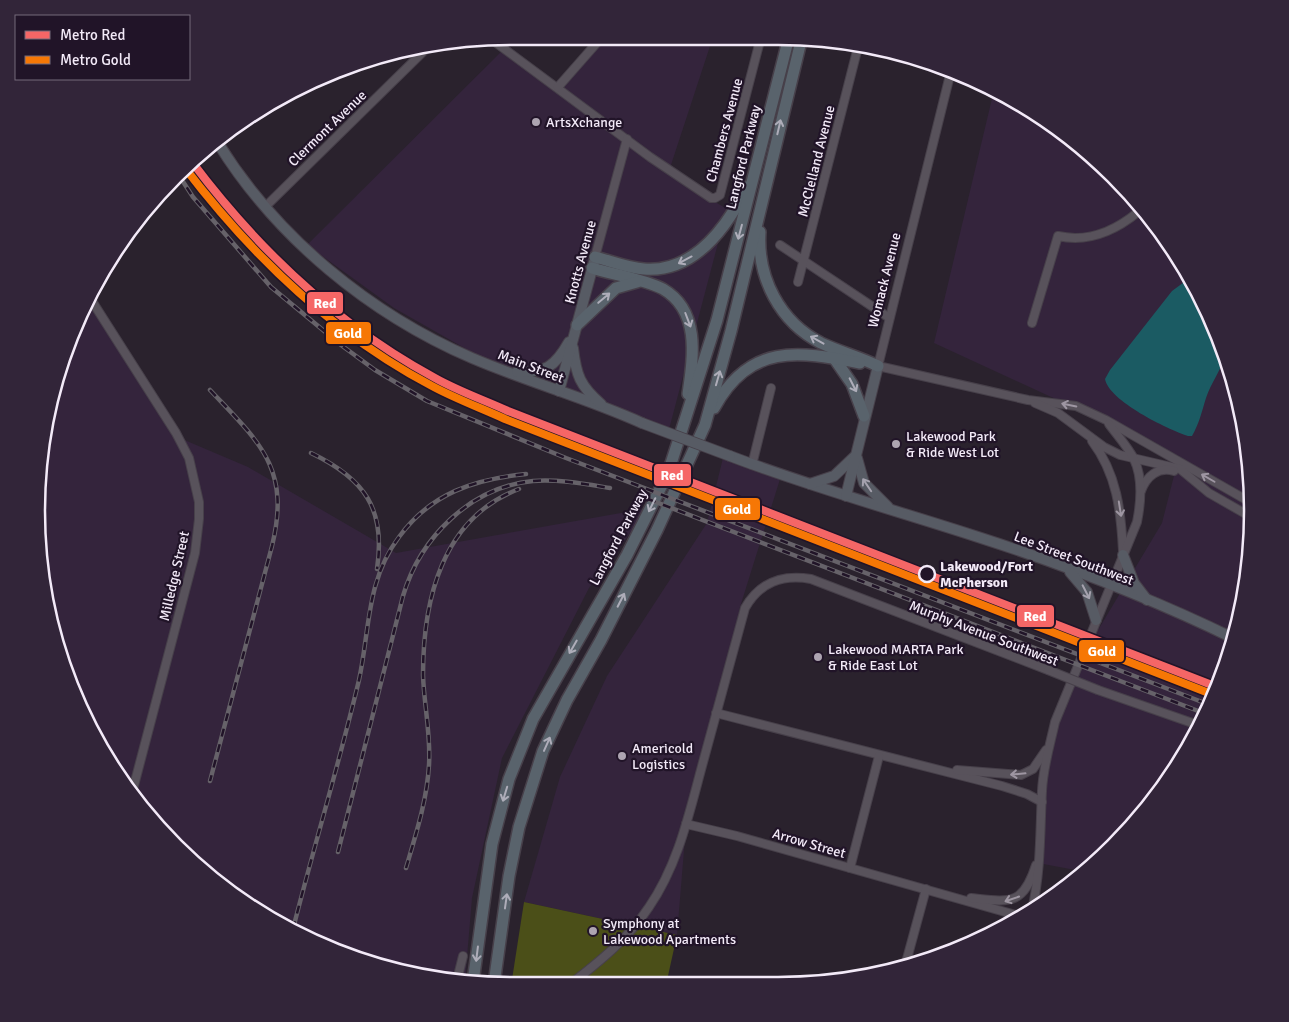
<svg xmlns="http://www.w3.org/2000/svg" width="1289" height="1022" viewBox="0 0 1289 1022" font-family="Signika,sans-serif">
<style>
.built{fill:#34243c}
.forest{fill:#4b4f18}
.water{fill:#1b5b63}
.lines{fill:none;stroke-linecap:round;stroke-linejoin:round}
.minor-casing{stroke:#47404a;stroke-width:10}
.major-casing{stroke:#47404a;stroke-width:12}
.highway-casing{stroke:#47404a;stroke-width:14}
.minor{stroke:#58525b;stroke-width:8}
.major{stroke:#575b64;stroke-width:10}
.highway{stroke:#59636c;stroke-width:11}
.rail-casing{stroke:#666269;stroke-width:4.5}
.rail{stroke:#211428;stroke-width:2.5;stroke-dasharray:8;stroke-linecap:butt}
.minor-bridge-casing{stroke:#47404a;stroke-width:10;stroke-linecap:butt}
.major-bridge-casing{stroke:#47404a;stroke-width:12;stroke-linecap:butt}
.minor-bridge{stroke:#58525b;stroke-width:8}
.major-bridge{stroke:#575b64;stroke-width:10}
.metro-1-casing{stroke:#211428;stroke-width:11}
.metro-2-casing{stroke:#211428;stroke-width:11}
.metro-1{stroke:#f56666;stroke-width:8}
.metro-2{stroke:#f67705;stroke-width:8}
.oneway{stroke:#aeadb9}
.oneway2{stroke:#9e96a2}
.oneway3{stroke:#a5a2ae}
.poi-dot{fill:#ada4b1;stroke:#211428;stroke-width:2}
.stop-dot{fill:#211428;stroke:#f3eaf8;stroke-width:2.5}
.labels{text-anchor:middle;stroke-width:4.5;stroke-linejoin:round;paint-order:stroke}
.poi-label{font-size:14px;fill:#f3eaf8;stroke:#211428;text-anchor:start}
.street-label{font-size:14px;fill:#f3eaf8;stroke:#211428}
.stop-label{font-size:14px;font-weight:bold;fill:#f3eaf8;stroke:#211428;text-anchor:start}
.rim{fill:none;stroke:#f3eaf8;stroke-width:2.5}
.line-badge{stroke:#211428;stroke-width:2}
.badge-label{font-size:14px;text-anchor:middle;font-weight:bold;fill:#fff}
</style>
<rect width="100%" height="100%" fill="#2a222d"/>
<g class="built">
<path d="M603,37h110l-45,137 59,35 -60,228 -46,-20 -90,-31 -137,-78 -87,-63 201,-200 51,48z"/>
<path d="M994,90l21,10 76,54 98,120 39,85 21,90 3,93 -16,92 -32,87 -50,79 -68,72 -48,-9 4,-70 22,-106 98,-164 17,-67 -245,-113z"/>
<path d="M89,299l86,137 73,31 148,86 253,-45 -60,80 -87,170 -30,140 -7,83 -46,-4 -90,-28 -107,-61 -68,-64 -54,-76 -48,-114 -16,-123 17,-123z"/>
<path d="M723,458l58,18 -41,131 -18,89 -36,130 -9,109 -153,-33 36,-125 47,-101 100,-153z"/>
</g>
<path class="forest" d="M524,902l153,33 -11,50 -155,1z"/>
<path class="water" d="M1191,277l35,77c-5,16 -15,29 -20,44 -4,13 -7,26 -14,38h-4c-21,-7 -79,-35 -83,-57l5,-9 62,-79z"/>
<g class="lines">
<g class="minor-casing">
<g id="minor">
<path d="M491,39l159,118 61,41h4l5,-3 41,-158"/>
<path d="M951,71l-73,295 150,34 48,6 30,14 144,82"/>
<path d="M558,87l44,-50"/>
<path d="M265,207l163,-160"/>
<path d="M780,245l108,72"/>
<path d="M595,257l32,-118"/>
<path d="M798,282l60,-235"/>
<path d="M90,298l86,135 13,25 10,44v17l-4,34 -63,240"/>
<path d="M1032,323l26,-87c31,7 57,-5 80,-24"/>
<path d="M1035,403l23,10 46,34 16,8 60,14 29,24 42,24"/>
<path d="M1092,441c25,33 29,70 31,110"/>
<path d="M752,465l19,-77"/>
<path d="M1141,491c5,-14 17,-25 33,-20"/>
<path d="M1098,690l103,36"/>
<path d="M716,713l286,73 25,8 15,8"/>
<path d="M957,770l64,5 12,-6 13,-19"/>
<path d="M686,824l51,12 286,81"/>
<path d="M850,868l29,-112"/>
<path d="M971,898c39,4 52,8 65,-33"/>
<path d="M1032,910c9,-39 8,-79 10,-119 1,-24 8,-46 13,-69l82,-200c4,-20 6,-44 -3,-63 -6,-12 -17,-24 -25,-35"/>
<path d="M905,966l21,-77"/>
<path d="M457,980l6,-24"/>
<path d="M568,986c31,-24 60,-47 81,-79 29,-42 40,-93 53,-141 14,-53 29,-105 43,-158 15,-26 37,-34 66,-29l237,91"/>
</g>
</g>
<g class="major-casing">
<g id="major">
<path d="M218,143c59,95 152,171 254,215 56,24 115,40 170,65"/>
<path d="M573,348c3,27 7,38 28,56"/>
<path d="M517,372c28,1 38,-5 52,-30"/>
<path d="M559,391l35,-129"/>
<path d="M730,456c81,31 165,54 248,81 87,28 175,62 257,102"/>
<path d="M857,458l7,25 24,24"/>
<path d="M810,484l24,-8 20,-19"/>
<path d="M846,496l32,-130"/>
<path d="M1123,555l11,28 13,17"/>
<path d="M1070,572l17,20 9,28"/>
</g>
</g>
<g class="highway-casing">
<g id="highway">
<path d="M760,232c-3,46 20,90 61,111 19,9 39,14 57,23"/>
<path d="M595,257c16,4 33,11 49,12 50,4 83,-42 103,-82"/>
<path d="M592,268c19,6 55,12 71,21 38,22 30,69 25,105"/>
<path d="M577,325l39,-37 21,-6"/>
<path d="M834,358l18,26 12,32"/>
<path d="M714,408c36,-65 83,-57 146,-45"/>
<path d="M473,982l19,-138 17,-65 24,-60 94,-164 41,-82 49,-153 72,-283"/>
<path d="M494,984l15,-108 10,-49 24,-76 24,-51 34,-60 56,-110 48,-105 26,-94 71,-294"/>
</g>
</g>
<use href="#minor" class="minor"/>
<use href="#major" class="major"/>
<use href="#highway" class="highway"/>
<g class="rail-casing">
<g id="rail">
<path d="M178,174l15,23 78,90 70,58 34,25 52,31 139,57 644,247"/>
<path d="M210,390c50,53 81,78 62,156l-62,235"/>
<path d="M311,453c54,26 75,56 66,116"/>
<path d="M648,499l558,215"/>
<path d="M338,852l65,-256c17,-58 67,-109 130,-115 25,-2 52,3 77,7"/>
<path d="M406,868c10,-34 21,-68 23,-103 2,-30 -5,-60 -6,-90 0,-75 19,-157 96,-186"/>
<path d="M293,929c21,-83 46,-165 66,-249 11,-51 7,-99 40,-143 32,-44 76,-58 127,-63"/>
</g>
</g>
<use href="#rail" class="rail"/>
<g class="minor-bridge-casing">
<path id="minor-bridge" d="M1048,670l50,20"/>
</g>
<g class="major-bridge-casing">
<path id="major-bridge" d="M642,423l88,33"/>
</g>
<use href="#minor-bridge" class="minor-bridge"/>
<use href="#major-bridge" class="major-bridge"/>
<g class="metro-1-casing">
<path id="metro-1" d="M192,162c67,89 145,163 243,216 23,13 49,22 73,33l709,276"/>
</g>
<g class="metro-2-casing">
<path id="metro-2" d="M185,168c68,89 148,166 247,218 24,13 49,22 73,33l709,276"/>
</g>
<use href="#metro-1" class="metro-1"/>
<use href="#metro-2" class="metro-2"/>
</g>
<defs><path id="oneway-shaft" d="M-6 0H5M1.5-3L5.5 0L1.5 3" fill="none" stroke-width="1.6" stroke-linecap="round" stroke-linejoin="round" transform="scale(1.25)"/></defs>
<g class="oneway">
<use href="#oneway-shaft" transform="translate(779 127) rotate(-77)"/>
<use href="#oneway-shaft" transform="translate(740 232) rotate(105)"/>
<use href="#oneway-shaft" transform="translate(685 260) rotate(152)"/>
<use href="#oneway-shaft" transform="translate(604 298) rotate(-40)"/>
<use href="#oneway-shaft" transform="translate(688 320) rotate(69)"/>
<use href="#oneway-shaft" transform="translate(817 340) rotate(-151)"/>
<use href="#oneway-shaft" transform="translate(718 378) rotate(-74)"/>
<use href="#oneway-shaft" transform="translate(853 385) rotate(63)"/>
<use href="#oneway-shaft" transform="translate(652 505) rotate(116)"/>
<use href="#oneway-shaft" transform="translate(621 600) rotate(-63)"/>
<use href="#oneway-shaft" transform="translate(573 647) rotate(120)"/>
<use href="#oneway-shaft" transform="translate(547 744) rotate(-66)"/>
<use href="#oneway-shaft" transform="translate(505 794) rotate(107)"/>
<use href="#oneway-shaft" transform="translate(506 901) rotate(-82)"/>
<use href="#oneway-shaft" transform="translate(477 954) rotate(97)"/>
</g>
<g class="oneway2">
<use href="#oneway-shaft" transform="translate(1069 405) rotate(-168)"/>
<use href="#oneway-shaft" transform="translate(1208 478) rotate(-150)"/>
<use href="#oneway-shaft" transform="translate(1120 509) rotate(81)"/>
<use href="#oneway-shaft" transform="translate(1018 774) rotate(175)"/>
<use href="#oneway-shaft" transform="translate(1012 899) rotate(161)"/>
</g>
<g class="oneway3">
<use href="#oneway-shaft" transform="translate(867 485) rotate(-124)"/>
<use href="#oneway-shaft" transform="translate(1086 592) rotate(63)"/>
</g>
<g class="poi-dot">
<circle cx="536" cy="122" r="5"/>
<circle cx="896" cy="444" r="5"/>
<circle cx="818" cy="657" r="5"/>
<circle cx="622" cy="756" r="5"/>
<circle cx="593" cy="931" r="5"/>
</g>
<circle class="stop-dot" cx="927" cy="574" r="8"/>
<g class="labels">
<g class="poi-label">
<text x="546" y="127">ArtsXchange</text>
<text x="906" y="441">Lakewood Park<tspan x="906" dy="16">&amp; Ride West Lot</tspan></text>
<text x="828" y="654">Lakewood MARTA Park<tspan x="828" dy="16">&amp; Ride East Lot</tspan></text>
<text x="632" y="753">Americold<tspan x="632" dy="16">Logistics</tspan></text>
<text x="603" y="928">Symphony at<tspan x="603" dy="16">Lakewood Apartments</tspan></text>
</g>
<g class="street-label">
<text transform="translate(327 128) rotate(-44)" y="5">Clermont Avenue</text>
<text transform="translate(724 130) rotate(-75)" y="5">Chambers Avenue</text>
<text transform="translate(743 157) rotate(-76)" y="5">Langford Parkway</text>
<text transform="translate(816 161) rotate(-76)" y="5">McClelland Avenue</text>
<text transform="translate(580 262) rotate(-75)" y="5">Knotts Avenue</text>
<text transform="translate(884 280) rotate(-76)" y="5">Womack Avenue</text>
<text transform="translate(531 366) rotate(21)" y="5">Main Street</text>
<text transform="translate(618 537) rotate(-62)" y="5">Langford Parkway</text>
<text transform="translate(1074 558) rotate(21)" y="5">Lee Street Southwest</text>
<text transform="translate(174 576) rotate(-77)" y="5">Milledge Street</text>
<text transform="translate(984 633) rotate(21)" y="5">Murphy Avenue Southwest</text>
<text transform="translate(809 843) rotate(16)" y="5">Arrow Street</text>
</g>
<g class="stop-label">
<text x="940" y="571">Lakewood/Fort<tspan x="940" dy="16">McPherson</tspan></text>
</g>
</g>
<path d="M0 0H1289V1022H0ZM511 45H778A466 466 0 0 1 1244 511V511A466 466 0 0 1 778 977H511A466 466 0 0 1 45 511V511A466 466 0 0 1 511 45Z" fill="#322539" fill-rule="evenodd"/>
<path class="rim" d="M511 45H778A466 466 0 0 1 1244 511V511A466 466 0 0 1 778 977H511A466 466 0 0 1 45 511V511A466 466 0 0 1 511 45Z"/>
<g class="line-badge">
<rect x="306" y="291" width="38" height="24" rx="5" fill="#f56666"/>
<rect x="325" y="321" width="47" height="24" rx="5" fill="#f67705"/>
<rect x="653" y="463" width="39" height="24" rx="5" fill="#f56666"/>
<rect x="714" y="497" width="47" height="24" rx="5" fill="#f67705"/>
<rect x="1016" y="604" width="39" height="24" rx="5" fill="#f56666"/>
<rect x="1078" y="639" width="47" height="24" rx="5" fill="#f67705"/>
</g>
<g class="badge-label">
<text x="325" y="308">Red</text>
<text x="348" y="338">Gold</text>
<text x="672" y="480">Red</text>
<text x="737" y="514">Gold</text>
<text x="1035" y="621">Red</text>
<text x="1102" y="656">Gold</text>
</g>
<rect x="15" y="15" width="175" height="65" fill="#211428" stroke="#756a7b"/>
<rect x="25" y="31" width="25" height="8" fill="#f56666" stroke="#756a7b"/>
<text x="60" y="40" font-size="15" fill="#f3eaf8">Metro Red</text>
<rect x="25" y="56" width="25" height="8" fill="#f67705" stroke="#756a7b"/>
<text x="60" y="65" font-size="15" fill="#f3eaf8">Metro Gold</text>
</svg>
